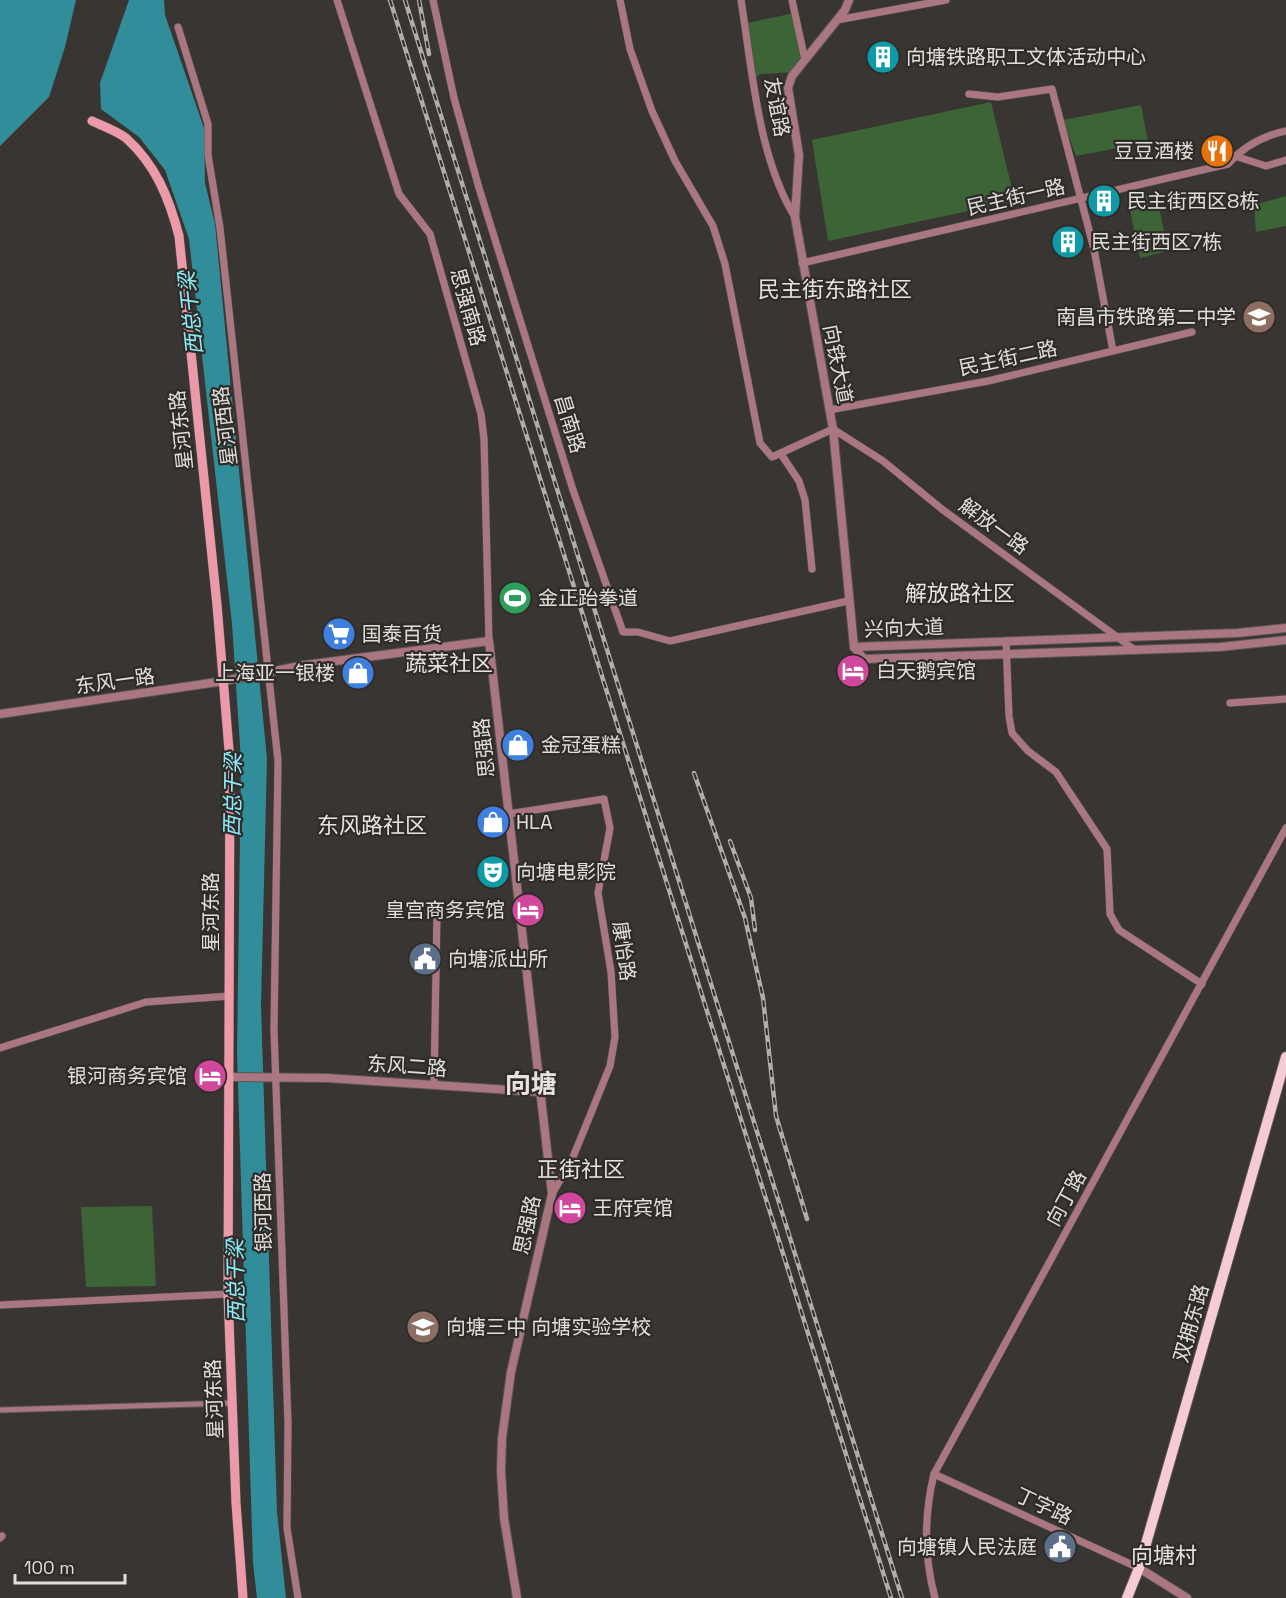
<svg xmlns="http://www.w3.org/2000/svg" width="1286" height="1598" viewBox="0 0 1286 1598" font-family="'Space Grotesk','Noto Sans SC',sans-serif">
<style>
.green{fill:#3c6436}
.water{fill:#318d99}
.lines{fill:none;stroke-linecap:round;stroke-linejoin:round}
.pedestrian-casing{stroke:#575451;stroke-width:7}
.minor-casing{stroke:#575451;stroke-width:8}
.tertiary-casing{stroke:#575451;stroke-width:10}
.secondary-casing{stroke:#575451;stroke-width:10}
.primary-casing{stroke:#575451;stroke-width:12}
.pedestrian{stroke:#aa7780;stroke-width:5}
.minor{stroke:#aa7780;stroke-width:7}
.tertiary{stroke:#aa7780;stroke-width:8}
.secondary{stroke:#ec9aaa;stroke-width:9}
.primary{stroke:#f7cbd3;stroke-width:10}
.rail-casing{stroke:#b0adab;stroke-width:4.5}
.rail{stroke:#2f2b28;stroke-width:2;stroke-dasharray:7;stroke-linecap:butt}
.labels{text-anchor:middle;stroke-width:4.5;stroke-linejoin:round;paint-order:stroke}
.poi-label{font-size:20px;fill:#e1dfdd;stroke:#2f2b28;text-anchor:start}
.street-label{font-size:20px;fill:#e1dfdd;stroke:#2f2b28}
.water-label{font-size:21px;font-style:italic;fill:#8cedfa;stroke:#2f2b28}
.quarter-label{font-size:22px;fill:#e8e3de;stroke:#2f2b28}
.district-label{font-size:26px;font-weight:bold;fill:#e8e3de;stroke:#2f2b28}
</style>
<rect width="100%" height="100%" fill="#393532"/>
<g class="green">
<path d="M795,13l8,48 -7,11 -36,2 -9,7 -9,-57z"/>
<path d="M991,102l24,99 -187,40 -16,-101z"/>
<path d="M1141,105l7,37 -72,14 -13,-36z"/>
<path d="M1156,192l12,59 -28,7 -12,-57z"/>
<path d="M1286,196v30l-30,6 -2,-27z"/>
<path d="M152,1206l4,80 -70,1 -5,-80z"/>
</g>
<g class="water">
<path d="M0,0h76l-11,47 -16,50 -49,49z"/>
<path d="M129,0h35l1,15 39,113 1,55 10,41 52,535 -6,247 16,506 9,86h-29l-4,-35 -16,-509 4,-293 -9,-137 -43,-385 -24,-69 -26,-33 -38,-28 -1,-26z"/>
</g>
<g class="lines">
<g class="pedestrian-casing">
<path id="pedestrian" d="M0,1410l232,-7"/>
</g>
<g class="minor-casing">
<g id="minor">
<path d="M337,0l62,194 31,40 51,180 3,25 5,202"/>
<path d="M433,0l21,98 25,90 94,302 50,142h15l32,9 178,-40"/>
<path d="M620,0l10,49 22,62 23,50 38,65 12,38 35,179 12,14 61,-28 50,32 60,49 192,140"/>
<path d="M741,0c11,68 17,158 54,217"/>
<path d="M792,0l13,60"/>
<path d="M837,20l109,-20"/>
<path d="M178,27l30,97v31l12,73 58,533 -4,269 14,393 -1,105 11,70"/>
<path d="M969,94l29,3 54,-8 42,160 19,102"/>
<path d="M1235,156l31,10 20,-6"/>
<path d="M802,263l426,-99c16,-18 34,-28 58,-33"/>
<path d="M829,410l159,-29 204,-49"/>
<path d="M781,454l18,27 6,19 7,69"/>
<path d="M1006,641l3,75 3,17 16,18 28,21 51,77 3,65 9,16 83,54"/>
<path d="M1230,703l56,-4"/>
<path d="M508,814l96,-15 6,29 -12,65 13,79 4,65 -5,29 -21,52 -18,44 -19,32"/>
<path d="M0,1048l146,-46 84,-6"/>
<path d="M434,1085l3,-172"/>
<path d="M0,1305l228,-11"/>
<path d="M934,1474l205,94"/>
<path d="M0,1538l2,-2"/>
<path d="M935,1598c-11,-41 -11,-83 -1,-124l352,-646"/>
</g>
</g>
<g class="tertiary-casing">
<g id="tertiary">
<path d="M849,0l-4,10 -53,66 -4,12 11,67 -4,62 38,212 21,218"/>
<path d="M854,647l10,12 356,-12 66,-7"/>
<path d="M854,647l383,-14 49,-5"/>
<path d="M0,714l224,-33 81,-16 184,-24 63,553 -41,178 -9,66 -1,33 3,47 13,80"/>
<path d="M231,1077l96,1 213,14"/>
<path d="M1139,1568l48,30"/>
</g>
</g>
<g class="secondary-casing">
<path id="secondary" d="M92,121c11,5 25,10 34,17 30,27 43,60 53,98l38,369 13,157 -2,532 8,209 7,95"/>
</g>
<g class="primary-casing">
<path id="primary" d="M1127,1598l12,-30 147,-511"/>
</g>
<use href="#pedestrian" class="pedestrian"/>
<use href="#minor" class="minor"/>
<use href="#tertiary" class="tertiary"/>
<use href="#secondary" class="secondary"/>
<use href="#primary" class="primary"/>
<g class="rail-casing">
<g id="rail">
<path d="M390,0l501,1598"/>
<path d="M405,0l497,1598"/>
<path d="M419,0l10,54"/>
<path d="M694,773l51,145 18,80 13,118 31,103"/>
<path d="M730,841l21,57 4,32"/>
</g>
</g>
<use href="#rail" class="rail"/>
</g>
<defs>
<g id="building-disc" transform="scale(1.725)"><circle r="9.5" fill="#0f9aa8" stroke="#2f2b28"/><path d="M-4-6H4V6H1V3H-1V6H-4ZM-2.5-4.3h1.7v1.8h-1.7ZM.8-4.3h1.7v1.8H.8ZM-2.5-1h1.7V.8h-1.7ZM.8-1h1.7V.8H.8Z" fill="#fff"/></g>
<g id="restaurant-disc" transform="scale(1.725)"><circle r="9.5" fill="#e8710a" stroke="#2f2b28"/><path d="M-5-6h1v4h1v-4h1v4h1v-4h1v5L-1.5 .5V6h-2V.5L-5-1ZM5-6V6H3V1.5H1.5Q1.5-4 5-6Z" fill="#fff"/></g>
<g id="school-disc" transform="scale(1.725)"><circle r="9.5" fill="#8d6e63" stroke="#2f2b28"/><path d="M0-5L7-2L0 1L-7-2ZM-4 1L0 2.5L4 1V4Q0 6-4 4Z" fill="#fff"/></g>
<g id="stadium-disc" transform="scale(1.725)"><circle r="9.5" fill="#2e9e5b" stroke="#2f2b28"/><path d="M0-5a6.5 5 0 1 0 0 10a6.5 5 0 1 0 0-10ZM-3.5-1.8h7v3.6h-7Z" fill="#fff"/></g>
<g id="supermarket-disc" transform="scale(1.725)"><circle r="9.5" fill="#3f7fe0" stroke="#2f2b28"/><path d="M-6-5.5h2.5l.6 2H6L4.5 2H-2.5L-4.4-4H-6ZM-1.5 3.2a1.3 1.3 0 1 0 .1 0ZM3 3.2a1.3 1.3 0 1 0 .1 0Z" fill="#fff"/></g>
<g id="hotel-disc" transform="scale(1.725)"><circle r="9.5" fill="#d1479c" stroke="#2f2b28"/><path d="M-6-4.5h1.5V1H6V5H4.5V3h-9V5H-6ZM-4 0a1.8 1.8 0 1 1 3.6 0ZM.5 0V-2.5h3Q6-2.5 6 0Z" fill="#fff"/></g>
<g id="shop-disc" transform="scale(1.725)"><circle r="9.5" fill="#3f7fe0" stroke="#2f2b28"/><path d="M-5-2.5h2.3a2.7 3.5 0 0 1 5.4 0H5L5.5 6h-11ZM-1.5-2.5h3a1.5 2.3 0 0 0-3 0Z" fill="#fff"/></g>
<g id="theatre-disc" transform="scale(1.725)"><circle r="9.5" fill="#0f9aa8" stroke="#2f2b28"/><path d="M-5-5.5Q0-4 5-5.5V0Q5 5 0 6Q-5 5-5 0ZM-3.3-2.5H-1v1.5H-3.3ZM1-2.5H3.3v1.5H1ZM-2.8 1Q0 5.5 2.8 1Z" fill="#fff"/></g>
<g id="civic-disc" transform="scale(1.725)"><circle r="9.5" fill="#5c6f8a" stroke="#2f2b28"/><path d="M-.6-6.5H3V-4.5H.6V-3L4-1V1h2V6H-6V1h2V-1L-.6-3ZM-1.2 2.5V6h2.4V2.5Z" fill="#fff"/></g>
</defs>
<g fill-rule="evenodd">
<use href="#building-disc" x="883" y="57"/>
<use href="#restaurant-disc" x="1217" y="151"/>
<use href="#building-disc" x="1104" y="201"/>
<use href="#building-disc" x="1068" y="242"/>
<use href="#school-disc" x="1259" y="317"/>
<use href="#stadium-disc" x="515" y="598"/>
<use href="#supermarket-disc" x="339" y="634"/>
<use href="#hotel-disc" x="853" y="671"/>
<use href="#shop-disc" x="358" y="673"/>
<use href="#shop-disc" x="518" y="745"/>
<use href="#shop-disc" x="493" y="822"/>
<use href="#theatre-disc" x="493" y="872"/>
<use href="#hotel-disc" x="528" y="910"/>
<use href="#civic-disc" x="425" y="959"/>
<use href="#hotel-disc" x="210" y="1076"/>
<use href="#hotel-disc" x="570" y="1208"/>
<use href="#school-disc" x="423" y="1327"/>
<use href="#civic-disc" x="1060" y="1547"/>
</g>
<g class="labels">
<g class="poi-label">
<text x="906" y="64">向塘铁路职工文体活动中心</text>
<text x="1194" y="158" text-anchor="end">豆豆酒楼</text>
<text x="1127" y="208">民主街西区8栋</text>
<text x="1091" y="249">民主街西区7栋</text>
<text x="1236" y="324" text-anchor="end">南昌市铁路第二中学</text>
<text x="538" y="605">金正跆拳道</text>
<text x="362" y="641">国泰百货</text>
<text x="876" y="678">白天鹅宾馆</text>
<text x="335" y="680" text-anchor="end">上海亚一银楼</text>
<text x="541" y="752">金冠蛋糕</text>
<text x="516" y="829">HLA</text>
<text x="516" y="879">向塘电影院</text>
<text x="505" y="917" text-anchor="end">皇宫商务宾馆</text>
<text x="448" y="966">向塘派出所</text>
<text x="187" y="1083" text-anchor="end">银河商务宾馆</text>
<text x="593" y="1215">王府宾馆</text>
<text x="446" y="1334">向塘三中 向塘实验学校</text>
<text x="1037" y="1554" text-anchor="end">向塘镇人民法庭</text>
</g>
<g class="street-label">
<text transform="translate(777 107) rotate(79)" y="7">友谊路</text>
<text transform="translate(1016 197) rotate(-13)" y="7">民主街一路</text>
<text transform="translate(468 307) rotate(74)" y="7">思强南路</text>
<text transform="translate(1008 358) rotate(-12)" y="7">民主街二路</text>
<text transform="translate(838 364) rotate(79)" y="7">向铁大道</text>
<text transform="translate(570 424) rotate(73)" y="7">昌南路</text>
<text transform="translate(225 426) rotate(-97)" y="7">星河西路</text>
<text transform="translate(181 430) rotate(-96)" y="7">星河东路</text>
<text transform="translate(994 526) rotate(36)" y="7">解放一路</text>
<text transform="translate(904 628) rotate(-2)" y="7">兴向大道</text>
<text transform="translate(115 681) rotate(-8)" y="7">东风一路</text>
<text transform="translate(484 748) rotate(-96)" y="7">思强路</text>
<text transform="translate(211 912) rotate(-90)" y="7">星河东路</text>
<text transform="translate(624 951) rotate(82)" y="7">康怡路</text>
<text transform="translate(407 1066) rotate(4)" y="7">东风二路</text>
<text transform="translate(1066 1198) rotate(-61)" y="7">向丁路</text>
<text transform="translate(263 1212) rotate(-91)" y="7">银河西路</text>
<text transform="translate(527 1225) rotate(-78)" y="7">思强路</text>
<text transform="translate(1191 1323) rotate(-74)" y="7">双拥东路</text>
<text transform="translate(214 1399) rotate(-92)" y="7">星河东路</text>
<text transform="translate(1044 1506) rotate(25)" y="7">丁字路</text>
</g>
<g class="water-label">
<text transform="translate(191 313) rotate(-96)" y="7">西总干梁</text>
<text transform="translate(233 795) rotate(-89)" y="7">西总干梁</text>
<text transform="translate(236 1281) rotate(-91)" y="7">西总干梁</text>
</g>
<g class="quarter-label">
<text x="835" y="297">民主街东路社区</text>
<text x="960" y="601">解放路社区</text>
<text x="449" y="671">蔬菜社区</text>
<text x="372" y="833">东风路社区</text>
<text x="581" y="1177">正街社区</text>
<text x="1164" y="1563">向塘村</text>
</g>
<g class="district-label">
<text x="531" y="1093">向塘</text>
</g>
</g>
<path d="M15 1574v9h110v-9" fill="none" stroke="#e1dfdd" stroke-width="3"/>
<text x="24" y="1574" font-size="18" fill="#e1dfdd" stroke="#2f2b28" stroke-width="4.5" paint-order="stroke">100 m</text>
</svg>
